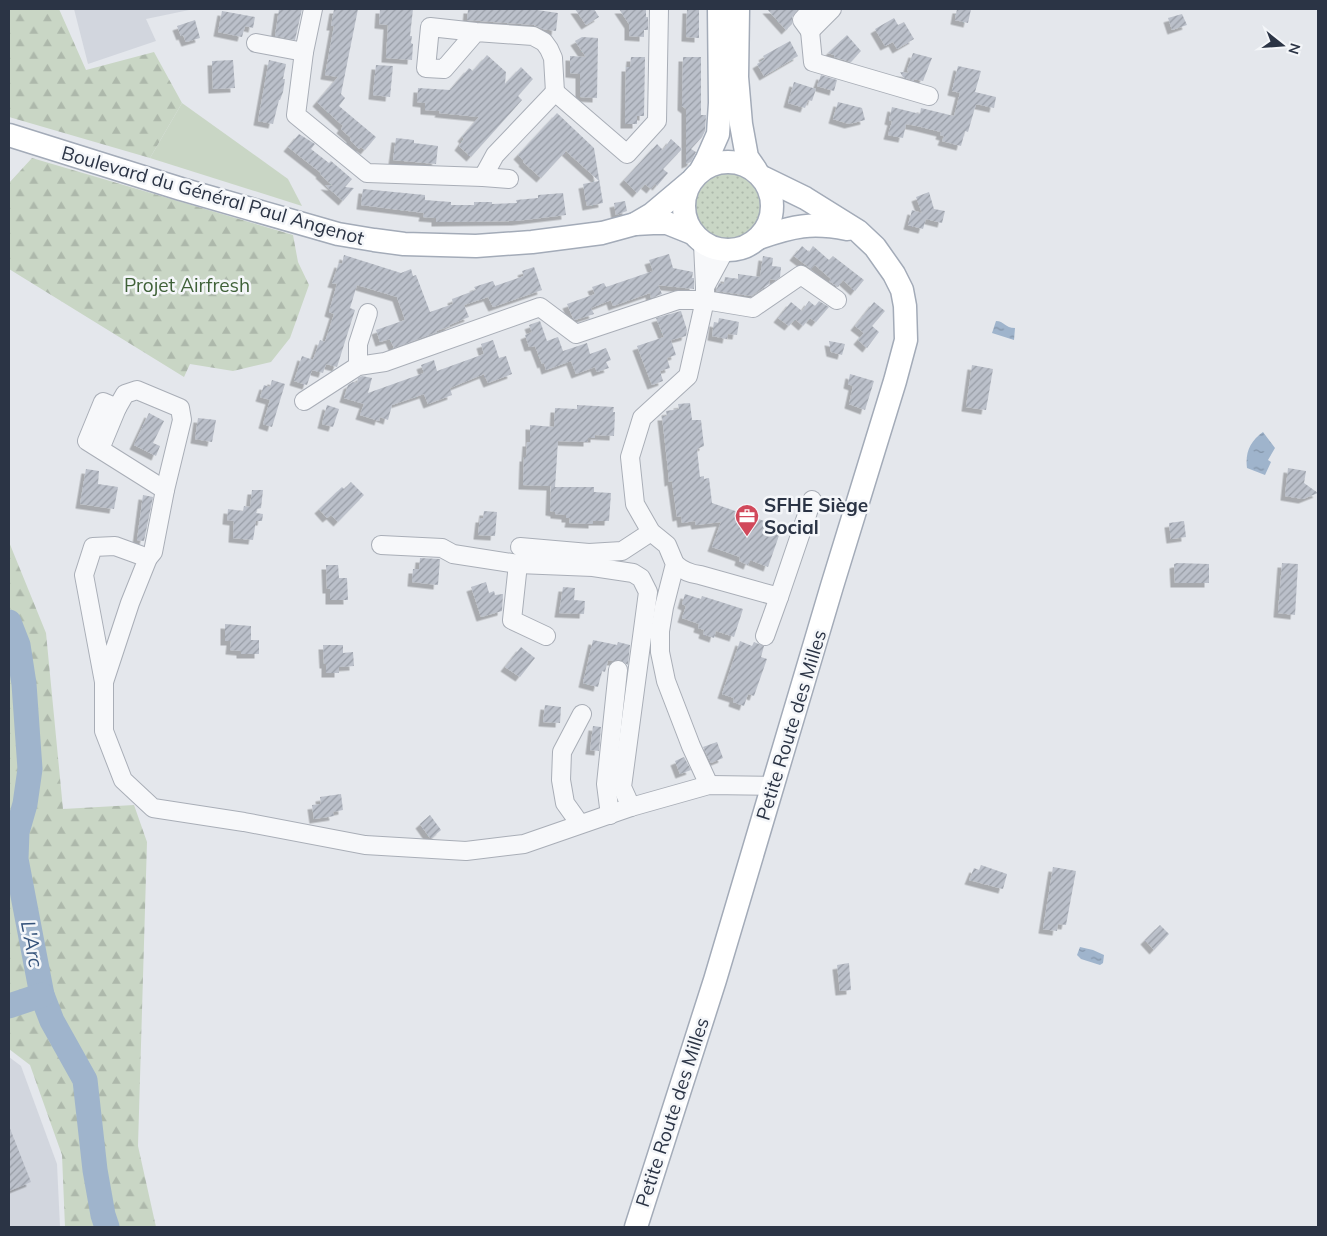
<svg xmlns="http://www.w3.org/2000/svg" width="1327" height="1236" viewBox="0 0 1327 1236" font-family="Mulish,sans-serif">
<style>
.built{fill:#d2d6de}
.grass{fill:#c9d6c5}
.forest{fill:url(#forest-firs)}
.park{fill:url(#park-dots)}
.water{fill:url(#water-ripples)}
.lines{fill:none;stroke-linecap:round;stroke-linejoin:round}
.river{stroke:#9fb4cc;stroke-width:25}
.building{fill:url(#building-hatch);filter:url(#shadow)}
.minor-casing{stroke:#a9aeb7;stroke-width:20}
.major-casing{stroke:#a3abb8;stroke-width:25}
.minor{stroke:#f7f8fa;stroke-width:18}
.major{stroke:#fff;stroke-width:22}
.labels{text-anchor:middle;stroke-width:5;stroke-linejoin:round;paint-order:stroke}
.street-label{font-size:19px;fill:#2b3445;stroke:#f4f6f9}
.park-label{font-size:19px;fill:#3f6138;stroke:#f4f6f9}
.poi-label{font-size:19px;font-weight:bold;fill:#2b3445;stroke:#f4f6f9;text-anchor:start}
.water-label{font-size:20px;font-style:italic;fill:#34527a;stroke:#f4f6f9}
</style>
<defs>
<pattern id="forest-firs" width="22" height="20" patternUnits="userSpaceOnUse" patternTransform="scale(1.25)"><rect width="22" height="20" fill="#c9d6c5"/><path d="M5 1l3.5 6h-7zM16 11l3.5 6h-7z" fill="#adb8ab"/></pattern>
<pattern id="park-dots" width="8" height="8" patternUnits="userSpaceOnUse" patternTransform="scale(1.25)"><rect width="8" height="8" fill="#c9d6c5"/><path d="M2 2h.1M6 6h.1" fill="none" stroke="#adb8ab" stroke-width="1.8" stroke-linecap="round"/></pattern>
<pattern id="water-ripples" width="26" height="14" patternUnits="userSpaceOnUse" patternTransform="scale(1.25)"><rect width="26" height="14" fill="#9fb4cc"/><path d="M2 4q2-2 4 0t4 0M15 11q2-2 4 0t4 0" fill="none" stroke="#8293a7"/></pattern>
<pattern id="building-hatch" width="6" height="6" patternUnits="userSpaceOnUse" patternTransform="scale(1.25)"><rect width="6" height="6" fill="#bbc0ca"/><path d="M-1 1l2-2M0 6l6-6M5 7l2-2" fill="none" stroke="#989da6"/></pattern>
<filter id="shadow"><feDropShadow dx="-4.5" dy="4.5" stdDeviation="0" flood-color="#0004"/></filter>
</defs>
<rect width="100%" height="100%" fill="#e4e7ec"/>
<g class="built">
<path d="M74,9h120l-48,10 10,22 -68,23z"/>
<path d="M9,1057l12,9 36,98 3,63h-51z"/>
</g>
<path class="grass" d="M182,103l106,76 14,27 -152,-48z"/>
<g class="forest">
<path d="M9,9h50l27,61 68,-18 28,51 -32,55 -141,-41z"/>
<path d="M32,158l261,77 5,27 11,23 -19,53 -19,24 -38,9 -43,-7 -6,13 -175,-108v-86z"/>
<path d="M9,542l37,91 17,176 71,-4 13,37 -9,304 18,81h-91l-3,-72 -32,-90 -21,-16z"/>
</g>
<circle class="park" cx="728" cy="207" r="35"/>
<g class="water">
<path d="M996,321c8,0 9,7 19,7l-1,12 -22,-7z"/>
<path d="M1263,432l12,16 -7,12 3,2 -6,13 -18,-7c-2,-15 3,-27 16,-36z"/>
<path d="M1080,947l13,3 11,5 -1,8 -3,2 -19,-6 -4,-4z"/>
</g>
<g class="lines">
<g class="river">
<path d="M9,622l9,23 6,39 6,85 -5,35 -8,28 -1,27 26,136 10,26 33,59 10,90 8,45 4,12"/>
<path d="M9,1006l33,-11"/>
</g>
</g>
<g class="building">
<path d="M279,9h23l-7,31 -20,-4z"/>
<path d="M334,9h24l-17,85 4,4 -6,8 37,31 -11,13 -4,-3 -2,2 -9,-9 1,-2 -10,-9 2,-3 -26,-24 21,-25 -13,-2 9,-49h-3z"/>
<path d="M380,9h33l-3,27h2l-1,7 2,1 -1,16 -26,-2 2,-33 -9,-1z"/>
<path d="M468,9h70l-1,1 21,3 -2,18 -13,-2 -9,-4 -67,-5z"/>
<path d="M575,9h19l5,8 -13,8z"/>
<path d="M619,9h27v8h2v13h-4v7l-15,-1v-12z"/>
<path d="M687,9h12v29l-13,-1z"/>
<path d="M767,9h31l-6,8v7l-6,6z"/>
<path d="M957,9h14l-3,14 -13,-3z"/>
<path d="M222,11l33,6 -2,11 -8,-2 -3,11 -24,-5z"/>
<path d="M1182,14l5,11 -15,5 -4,-12z"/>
<path d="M894,18l4,7 6,-3 10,17 -17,10 -4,-7 -8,4 -10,-17z"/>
<path d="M195,20l5,18 -14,4 -3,-7 -2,1 -4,-10z"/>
<path d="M847,35l14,16 -10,11 -17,-5v-2l-6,-2z"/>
<path d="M582,37l16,1 -1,60 -17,-1v-23l-10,-1v-17l16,1 -11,-16z"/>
<path d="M790,41l8,15 -34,20 -7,-12 8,-5 -2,-3z"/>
<path d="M913,53l19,5 -9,23 -9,-2v2l-11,-4 -3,-5 9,1 -2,-3z"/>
<path d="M487,55l19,17 -1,12 16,-17 12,12 -15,17 4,4 -51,57 -12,-11 5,-7 -2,-2 17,-20 -40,-4 1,-2 -15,-1v-7l-8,-1 1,-14 32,2 19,-22 4,3z"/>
<path d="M631,57h14l-1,59h-7v8h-12l1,-57h4z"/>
<path d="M683,57h18v58h5l-1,16 -3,6 -11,12 5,3 -5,10 -5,2v-55l-4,-3z"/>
<path d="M233,60l2,28 -22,1 -1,-28z"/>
<path d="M269,60l17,4 -3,15h2l-2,13 -3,8h-1l-6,24 -15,-3z"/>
<path d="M376,65l17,1 -3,31 -17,-2z"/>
<path d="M958,66l23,5 -6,21 21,5 -2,11 -18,-4 -8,28 -3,-1 -4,15 -19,-5 2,-5 -4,-1 1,-3 -24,-6 -11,-2 -3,14 -15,-3 4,-14 -3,-1 3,-13 28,7 1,-6 33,8 6,-23 -8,-2z"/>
<path d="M821,75l16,5 -3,11 -17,-5z"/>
<path d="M794,82l22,7 -4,12 -4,-1 -3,8 -17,-5z"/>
<path d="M838,102l24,6 3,12 -16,4 -16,-5z"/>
<path d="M557,113l37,35 9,55 -16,3 -4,-22 16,-3 -33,-30 -25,27 -18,-16 1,-1 -6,-6z"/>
<path d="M299,134l16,10 -4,5 18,14 2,-2 21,18 -7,8 9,1 -11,13 -18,-16 8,1 -13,-12 1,-1 -33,-26z"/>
<path d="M396,138l18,2v3l24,3 -2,18 -43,-4z"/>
<path d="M671,139l11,10 -19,20 5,4 -11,13 -2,-2 -4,5 -6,-5 -8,9 -13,-13 33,-36 6,6z"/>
<path d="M363,189l62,6v5l26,2v3h23v-3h18v2l25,-1 -1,-3 22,-2v-3l25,-2 3,22 -50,6 -80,1v-4l-13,-1 1,-4 -63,-8z"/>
<path d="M929,192l5,17 11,2 -3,12 -16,-4 -3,10 -15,-4 4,-15 10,3 -6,-16z"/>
<path d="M625,201l2,10 -11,4 -2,-12z"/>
<path d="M802,246l7,6 4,-6 16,14 4,-4 31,24 -9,11 -12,-11 -5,7 -9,-6 2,-2 -16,-14 -4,4 -17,-13z"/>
<path d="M669,254l4,14 20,4 -1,6h2v11l-36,-4 4,9 -11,4 -1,-5 -37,13 -2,-6 -20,8 3,6 -19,6 -2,-2 -6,-14 28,-10 -3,-7 12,-4 2,4 47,-16 -4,-11z"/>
<path d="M344,255l57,18 10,-4 2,7 3,-1 14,37 23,-8 -1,-5 24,-9 -2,-3 19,-6 2,5 29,-10 -2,-5 12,-4 8,23 -49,17 -5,-10 -24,8 5,12 -20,8 1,1 -14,5 1,1 -43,16 -4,-9 -10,3 -4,-12 29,-10 -8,-23 -40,-12 -7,23 5,2 -18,57 -11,-3 -3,9 -11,-3 -5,15 -13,-4 8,-25 11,4 7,-20 5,2 9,-28 -5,-2 8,-28 -5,-1 7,-20 3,1z"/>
<path d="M763,256l10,2 -1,8 9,1 -1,10 -4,3 -6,-1 -1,5 -18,12 -35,-5 3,-8 5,1 1,-7 13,2v-5l22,3z"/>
<path d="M809,301l6,5 4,-5 10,6 -13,15 -6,-4 -7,8 -8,-7 -6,7 -11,-8 13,-16 11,9z"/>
<path d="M874,302l11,9 -13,15 7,6 -12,16 -9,-8 6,-7 -9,-7z"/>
<path d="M681,311l6,19 -1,6 -15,4 5,15 -9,3 3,10 -10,3 3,10 -11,4 -15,-39 27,-9 -8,-19z"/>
<path d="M719,318l20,4 -2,13 -9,-1 -1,5 -15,-3 2,-14 4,1z"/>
<path d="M540,321l7,20 11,-4 5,14 24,-8 3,11 16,-6 5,12 -5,2 3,6 -12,4 -2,-5 -19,7 -5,-13 -25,9 -2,-7 -2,1 -7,-18 -6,1 -4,-12 7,-3 -3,-7z"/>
<path d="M493,340l6,18 7,-2 6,18 -24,9 -4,-9 -34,14 2,7 -24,9 -4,-10 -32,11 -4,15 -8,-3 -1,4 -19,-6 4,-11 -20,-6 4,-13 5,-3 4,1 1,-5 4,-2 10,2 -4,15 56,-20 -3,-8 13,-5 3,11 47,-17 -3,-10z"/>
<path d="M829,341l16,3 -3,11 -11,-3z"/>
<path d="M972,365l21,4 -7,41 -20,-3z"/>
<path d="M850,374l24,7 -9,29 -16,-6 4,-18 -5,-2z"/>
<path d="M272,380l13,4 -13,43 -9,-3 7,-24 -10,-3 4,-12 6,2z"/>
<path d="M690,403l2,17h9l3,26 -7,3 3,28 4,-1v3l5,-1 3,25 70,24 -14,40 -18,-7 -2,5 -9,-4 1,-4 -28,-10 9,-25 -25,3 -1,-4 -13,2 -1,-7 -4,1 -5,-36 -3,1 -1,-12 -6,-54h5l-1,-5 13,-2 -1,-5z"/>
<path d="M327,405l12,4 -6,18 -11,-3z"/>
<path d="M577,405l37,2 -1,5h2l-1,24 -19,-1v3h-7v4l-30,-1 -3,46h39v5l17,1 -2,28h-16v3l-24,-1 1,-5h-4v-3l-11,-1v-2l-5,-1 1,-25 -28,-1 1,-28h2l1,-15h3v-17l24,2 1,-19 22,1z"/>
<path d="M149,413l15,8 -11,22 7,3 -4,10 -22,-11z"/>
<path d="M198,418l18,2 -4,22 -17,-3z"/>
<path d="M1288,468l18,3 -2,12 14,10 -15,6 -18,-3z"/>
<path d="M86,469l13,2 -1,13 20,3 -4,22 -34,-5z"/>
<path d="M351,482l13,13 -26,27 -7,-7 -4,3 -8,-9 23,-22 2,2z"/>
<path d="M252,490h11l-2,18 -4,1 -1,4 7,1 -1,7h-6l-3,19 -20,-2 1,-17 -7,-1 1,-11 15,2 1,-5 6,1z"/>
<path d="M143,495l10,2 -9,44 -7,-1z"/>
<path d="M484,511l13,1 -2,24 -17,-1 2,-17h3z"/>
<path d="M1184,521l2,16 -15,2 -2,-16z"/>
<path d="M420,558l20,1 -2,26 -26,-3 1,-13h6z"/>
<path d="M1177,563l32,1v19h-34l-1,-19z"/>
<path d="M1282,563l16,1 -3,51 -17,-2z"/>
<path d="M326,565h12l1,13h8l1,22h-18v-11h-3z"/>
<path d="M486,582l3,11 5,-2 1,4 8,-1 -1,17 -21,6 -10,-30z"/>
<path d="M563,587l12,1 -1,12 11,1 -1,13 -25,-1z"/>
<path d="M685,594l16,5 1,-3 41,13 -9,28 -18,-6 -2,7 -11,-4 1,-4 -6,-2 1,-4 -17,-6 4,-12 -4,-2z"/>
<path d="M225,624l26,2v14h8v14h-18v-3l-11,-1 1,-9h-6z"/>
<path d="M593,640l24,5 1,-3 12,3 -2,20 -8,-5 -7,1 -5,-1 -3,12 -3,-1 -4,16 -15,-4z"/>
<path d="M740,641l12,5 2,-4 10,4 -3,11 6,2 -13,37 -6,-2 -4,12 -11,-4 1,-4 -12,-4z"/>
<path d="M323,645h20v8l10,-1 1,14 -15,1v6h-13v-9h-2z"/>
<path d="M521,647l14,11 -15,19 -15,-10z"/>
<path d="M545,705l16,2 -1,16 -17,-1z"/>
<path d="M593,726l8,1 -2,24 -9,-1z"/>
<path d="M717,742l6,16 -12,5 -8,-16z"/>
<path d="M684,757l7,13 -11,4 -5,-13z"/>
<path d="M341,794l2,16 -10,2 1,4 -20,3 -2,-14 9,-1 -1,-7z"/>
<path d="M430,815l11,15 -9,8h-2l-10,-14z"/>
<path d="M981,865l26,9 -4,15 -34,-9 5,-12 5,2z"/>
<path d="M1053,867l23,4 -10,54 -8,-1 -1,7 -14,-2z"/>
<path d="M1160,925l9,9 -15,16 -9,-10z"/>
<path d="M849,963l2,27 -11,1 -3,-26z"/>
<path d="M9,1126l22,56 -22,9z"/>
</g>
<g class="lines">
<g class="minor-casing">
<g id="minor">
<path d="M313,9l-9,43 -8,63 71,58 116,4 12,-22 60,-63 72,62 30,-33 2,-112"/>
<path d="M812,9l-10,11 8,11 22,-22"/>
<path d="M810,31l3,31 116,34"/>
<path d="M476,32l-32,37 -18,-1 4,-41 46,5 57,4 11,6 5,7 4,9 2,34"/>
<path d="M256,43l48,9"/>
<path d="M483,177l26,2"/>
<path d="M703,244l2,43 20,-37"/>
<path d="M705,287v13l-17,76 -46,42 -12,39 5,47 16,28 16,13 8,19 -11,43 -4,24v21l6,29 25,65 18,39"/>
<path d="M358,366v-22l10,-31"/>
<path d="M304,401l54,-35 27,-4 155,-55 36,27 102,-34h27l48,8 48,-33 36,25"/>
<path d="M117,408l8,-14 12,-4 43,18 2,12 -17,70"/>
<path d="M100,449l17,-41 -14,-6 -16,39 78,49 -12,62 -5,6"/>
<path d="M381,545l61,3 11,6 65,10 75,3 40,6 8,5 7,14 -26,195 9,20"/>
<path d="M520,547l69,6 33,-2 29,-19"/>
<path d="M518,564l-6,56 34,16"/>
<path d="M675,564c8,7 15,10 25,11l79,22 33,-97"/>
<path d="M765,636l14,-39"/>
<path d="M104,682l-20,-107 9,-28 22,-1 33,12 -18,45 -26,79v49l19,49 30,28 91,14 121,23 101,6 58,-7 107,-37 78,-22 63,1"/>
<path d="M610,815l-4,-31 12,-114"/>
<path d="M580,824l-15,-21 -4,-23 1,-28 20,-38"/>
</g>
</g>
<g class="major-casing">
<g id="major">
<path d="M738,9l-1,68 4,47 6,33 9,13"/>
<path d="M9,135l172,54 157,45 36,6 30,4 72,2 56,-4 70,-9 33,-9 18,-1h14l25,10"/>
<circle cx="728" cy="206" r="44"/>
<path d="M701,170l6,-11 11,-25 2,-31 -1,-94"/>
<path d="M635,224l17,-10 38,-32"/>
<path d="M759,238c34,-12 53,-16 88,-9"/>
<path d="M636,1227l79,-247 117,-394 63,-205 11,-41 -1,-34 -3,-16 -8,-16 -19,-27 -17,-16 -53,-33 -41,-20"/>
</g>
</g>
<use href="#minor" class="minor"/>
<use href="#major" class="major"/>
</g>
<defs>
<g id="office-pin" transform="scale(1.25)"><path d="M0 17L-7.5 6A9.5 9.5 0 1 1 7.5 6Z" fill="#d1495b" stroke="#f4f6f9"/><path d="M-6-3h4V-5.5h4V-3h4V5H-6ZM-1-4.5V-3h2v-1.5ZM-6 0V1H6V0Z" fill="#fff"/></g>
</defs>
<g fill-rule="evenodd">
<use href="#office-pin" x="747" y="516"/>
</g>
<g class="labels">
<g class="street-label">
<text transform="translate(213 195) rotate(16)" y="7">Boulevard du Général Paul Angenot</text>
<text transform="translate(791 725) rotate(-73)" y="7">Petite Route des Milles</text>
<text transform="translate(672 1112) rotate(-72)" y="7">Petite Route des Milles</text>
</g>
<g class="park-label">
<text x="187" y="292">Projet Airfresh</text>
</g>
<g class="poi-label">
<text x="764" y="512">SFHE Siège<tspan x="764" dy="22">Social</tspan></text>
</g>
<g class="water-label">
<text transform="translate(32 944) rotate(79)" y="7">L'Arc</text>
</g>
</g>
<rect width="1327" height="1236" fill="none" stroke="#2b3445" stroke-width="20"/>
<g transform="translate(1282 45) rotate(107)" stroke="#f4f6f9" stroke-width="4" paint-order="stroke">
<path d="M0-4L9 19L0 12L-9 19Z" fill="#2b3445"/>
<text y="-8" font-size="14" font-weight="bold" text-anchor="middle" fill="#2b3445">N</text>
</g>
</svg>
